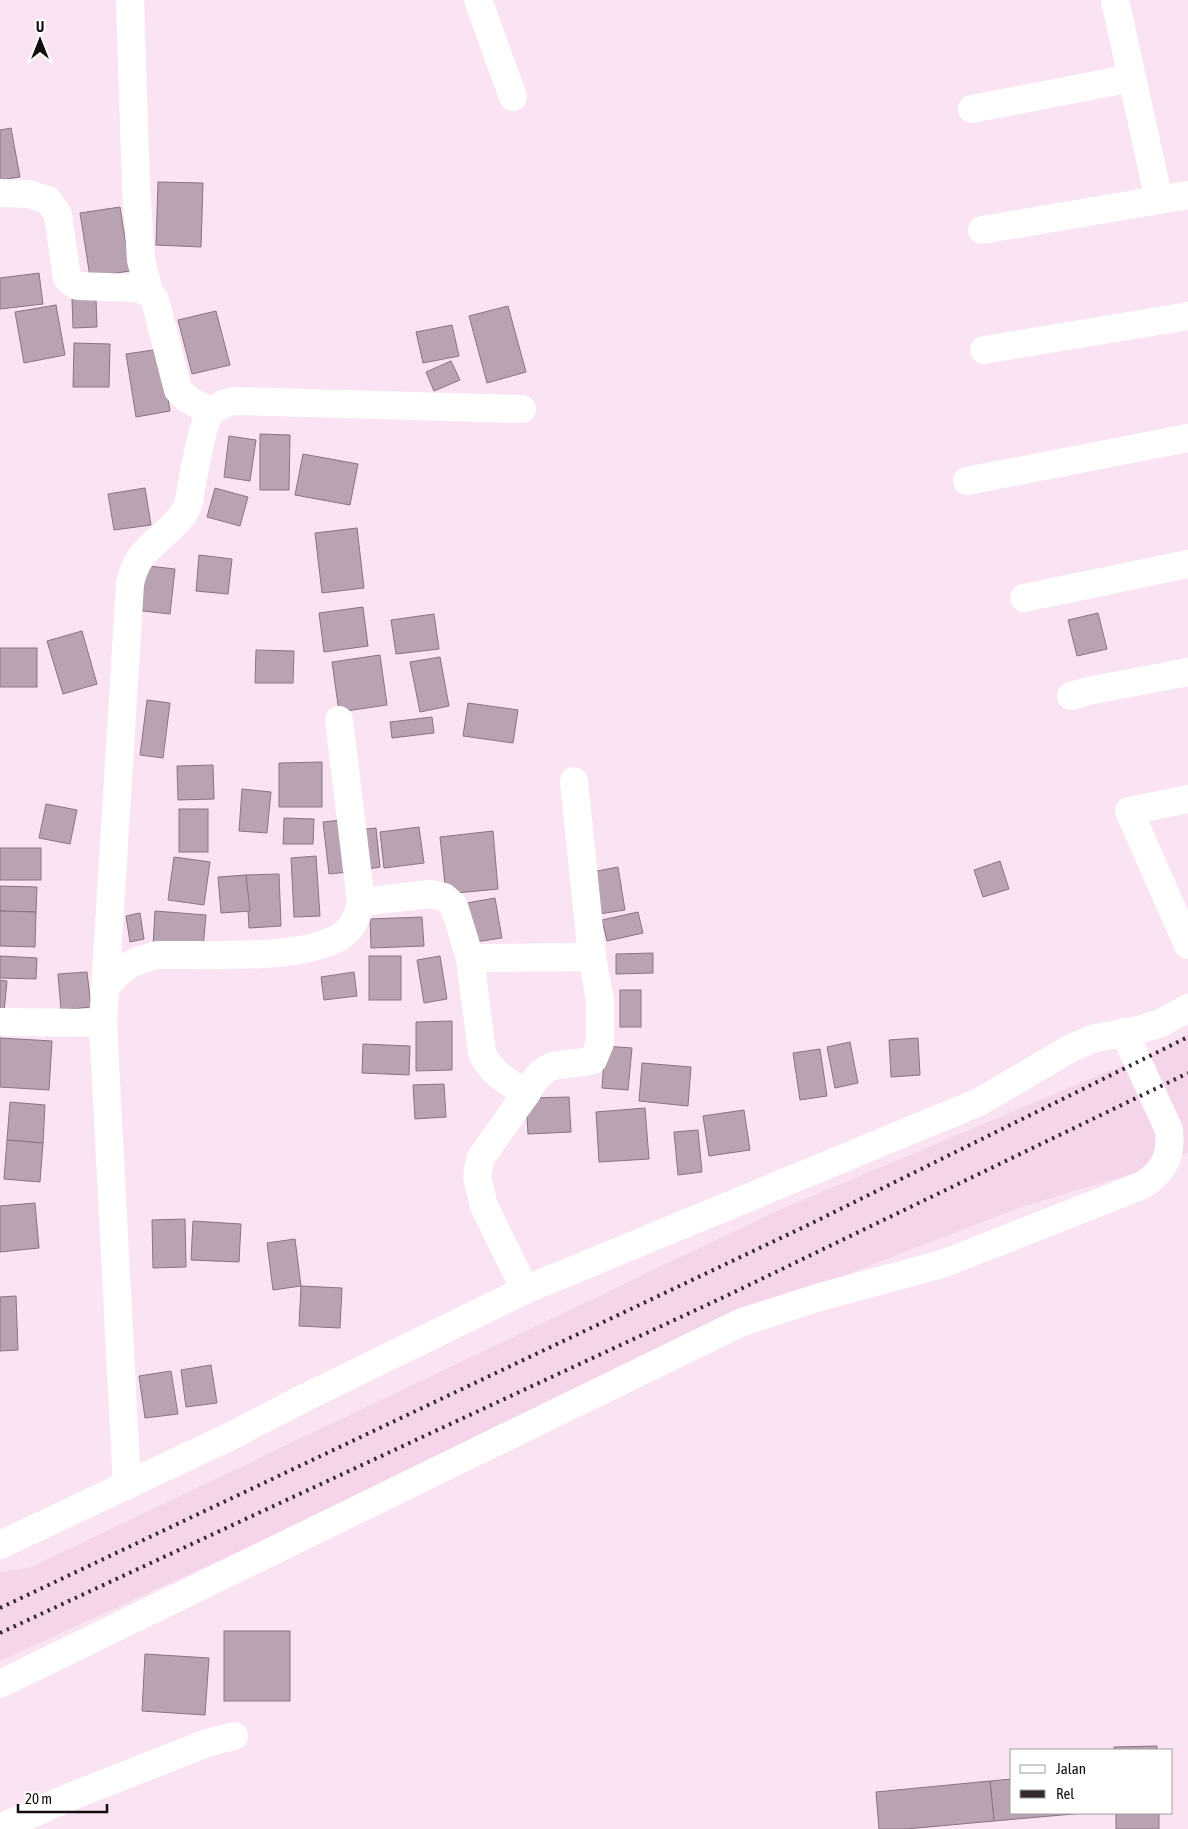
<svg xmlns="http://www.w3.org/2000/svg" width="1188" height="1829" viewBox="0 0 1188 1829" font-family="'Asap Condensed',sans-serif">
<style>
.built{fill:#f4d5ea}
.building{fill:#b9a3b3;stroke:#897483}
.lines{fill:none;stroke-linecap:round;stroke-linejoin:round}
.minor{stroke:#fff;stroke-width:28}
.rail{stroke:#332a30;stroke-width:4;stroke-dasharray:2.5 5;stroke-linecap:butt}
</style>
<rect width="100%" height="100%" fill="#fae3f3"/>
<path class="built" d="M1188,1034v118l-33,15 -134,40 -204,79 -817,375v-89l29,-4 748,-357 389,-164z"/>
<g class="building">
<path d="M11,128l9,49 -20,3v-50z"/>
<path d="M158,182l45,1 -2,64 -45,-2z"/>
<path d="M120,207l10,64 -40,6 -10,-64z"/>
<path d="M39,273l4,31 -43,5v-31z"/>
<path d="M72,299h24l1,28 -24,1z"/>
<path d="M56,305l9,50 -41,8 -9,-51z"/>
<path d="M508,306l18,66 -39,11 -18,-67z"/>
<path d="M216,311l14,54 -38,9 -14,-54z"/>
<path d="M452,325l7,31 -36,7 -7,-31z"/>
<path d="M74,343l36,1 -1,43h-36z"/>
<path d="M160,349l10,62 -34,6 -10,-63z"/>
<path d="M451,361l9,19 -26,11 -8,-19z"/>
<path d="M260,434l30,1 -1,55h-29z"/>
<path d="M229,436l27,4 -6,41 -26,-4z"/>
<path d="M303,454l55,10 -8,41 -55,-10z"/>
<path d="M145,488l6,37 -37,5 -6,-36z"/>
<path d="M215,488l33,9 -8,29 -33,-9z"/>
<path d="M357,528l7,60 -42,5 -7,-60z"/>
<path d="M199,555l33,4 -4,35 -32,-3z"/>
<path d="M139,565l36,4 -5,45 -36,-4z"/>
<path d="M363,607l5,39 -44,6 -5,-39z"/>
<path d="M1098,613l9,36 -30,7 -9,-36z"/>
<path d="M434,614l5,35 -43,5 -5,-34z"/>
<path d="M82,631l15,53 -34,10 -16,-53z"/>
<rect x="0" y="648" width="37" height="39"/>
<path d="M256,650l38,1 -1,32h-38z"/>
<path d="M380,655l7,50 -48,7 -7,-50z"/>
<path d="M440,657l9,49 -29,6 -10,-50z"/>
<path d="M147,700l23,3 -7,55 -23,-3z"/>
<path d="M468,703l50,7 -5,33 -50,-7z"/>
<path d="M432,717l2,16 -42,5 -2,-16z"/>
<path d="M322,762v45h-43v-44z"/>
<path d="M213,765l1,34 -36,1 -1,-34z"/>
<path d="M242,789l29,3 -4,41 -28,-2z"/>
<path d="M46,804l31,6 -7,34 -31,-6z"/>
<rect x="179" y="809" width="29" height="43"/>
<path d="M284,818l30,1 -1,25h-30z"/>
<path d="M342,820l6,52 -19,2 -6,-52z"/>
<path d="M419,827l5,36 -40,5 -4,-36z"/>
<path d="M376,828l4,39 -18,3 -5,-40z"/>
<path d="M493,831l5,58 -52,5 -6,-57z"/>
<rect x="0" y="848" width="41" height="32"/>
<path d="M316,856l4,60 -26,1 -3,-59z"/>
<path d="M174,857l36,5 -6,43 -36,-5z"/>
<path d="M1000,861l9,28 -26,8 -9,-27z"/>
<path d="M618,867l7,43 -26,4 -7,-42z"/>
<path d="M279,874l2,52 -32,2 -3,-53z"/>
<path d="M246,875l4,36 -29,2 -3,-36z"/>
<path d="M0,886l37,1 -1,25 -36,-1z"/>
<path d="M495,898l7,40 -34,5 -7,-39z"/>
<path d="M0,911l36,1 -1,35 -35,-1z"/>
<path d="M155,911l51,4 -3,34 -50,-3z"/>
<path d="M638,912l5,21 -36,8 -5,-21z"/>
<path d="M140,913l4,26 -14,3 -4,-26z"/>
<path d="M422,917l2,29 -53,2 -1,-29z"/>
<path d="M653,953v20l-37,1v-20z"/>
<path d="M0,956l37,2 -1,21 -36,-1z"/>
<rect x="369" y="956" width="32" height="44"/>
<path d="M440,956l7,43 -23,4 -7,-43z"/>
<path d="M87,972l4,35 -30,3 -3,-36z"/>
<path d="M354,972l3,24 -33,4 -3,-23z"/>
<path d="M0,980l7,1 -3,32 -4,-1z"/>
<rect x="620" y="990" width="21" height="37"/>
<path d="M452,1021v49l-36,1v-49z"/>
<path d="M0,1038l52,3 -3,49 -49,-3z"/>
<path d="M918,1038l2,37 -29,2 -2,-37z"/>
<path d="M850,1042l8,41 -23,5 -8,-41z"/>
<path d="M363,1044l47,2 -1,29 -47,-2z"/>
<path d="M605,1046l27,2 -4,42 -26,-2z"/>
<path d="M820,1049l7,47 -27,4 -7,-47z"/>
<path d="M642,1063l49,4 -3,39 -49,-5z"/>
<path d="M444,1084l2,33 -31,2 -2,-34z"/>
<path d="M569,1097l2,35 -43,2 -2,-36z"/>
<path d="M10,1102l35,3 -2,38 -36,-3z"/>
<path d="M645,1108l4,51 -50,3 -3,-50z"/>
<path d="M744,1110l6,40 -41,6 -6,-40z"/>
<path d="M698,1130l4,42 -24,3 -4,-43z"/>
<path d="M7,1140l36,3 -3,39 -36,-3z"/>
<path d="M35,1203l4,45 -39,4v-46z"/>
<path d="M185,1219l1,48 -33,1 -1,-48z"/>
<path d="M193,1221l48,3 -2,38 -48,-2z"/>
<path d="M295,1239l6,47 -28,4 -6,-47z"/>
<path d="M301,1286l41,2 -2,40 -41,-2z"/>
<path d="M16,1296l2,54 -18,1v-54z"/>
<path d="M211,1365l6,38 -31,4 -5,-37z"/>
<path d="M171,1371l7,43 -33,4 -6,-42z"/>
<rect x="224" y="1631" width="66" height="70"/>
<path d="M145,1654l64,4 -4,57 -63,-4z"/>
<path d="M1157,1746v4h-43v-3z"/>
<path d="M1012,1779v34h73l-91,8 -4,-40z"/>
<path d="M990,1781l4,40 -88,8h-27l-3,-37z"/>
<rect x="1116" y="1813" width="43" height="16"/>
</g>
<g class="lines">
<g class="minor">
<path d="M130,0l6,187 5,73 8,32"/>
<path d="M478,0l35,97"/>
<path d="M1115,0l44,200"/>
<path d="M972,109l160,-31"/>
<path d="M0,193l29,1 19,6 10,15 9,63 10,8 58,2 14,4 6,8 23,90 8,8 24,14"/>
<path d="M982,230l206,-35"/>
<path d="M984,350l204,-34"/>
<path d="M967,481l221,-43"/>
<path d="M1024,598l164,-34"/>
<path d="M1071,696l17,-5 100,-19"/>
<path d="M1188,799l-59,12 59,134"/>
<path d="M361,902l69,-8 14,3 10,9 16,52 12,95c9,20 26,29 44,41 22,-39 31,-25 67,-34l7,-17v-43l-8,-43 -18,-176"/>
<path d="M470,958l122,-1"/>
<path d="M105,988c17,-21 25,-26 52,-33 48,-1 142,6 183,-18 13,-9 18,-21 21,-35l-22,-182"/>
<path d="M0,1022l103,1"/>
<path d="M525,1290l-41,-84 -7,-29 3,-18 46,-65"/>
<path d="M127,1486l-24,-463 27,-439c8,-40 34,-42 54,-71l4,-8c4,-18 13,-83 24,-94 7,-6 15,-9 24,-10l286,8"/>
<path d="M0,1545l233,-110 69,-36 223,-109 454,-188 94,-55 22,-9 40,-7 26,-8 27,-15"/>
<path d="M0,1684l742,-362 78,-25 122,-33 199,-78c23,-14 31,-30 28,-56l-45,-98"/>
<path d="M0,1828l72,-32 135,-53 27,-7"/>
</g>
<g class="rail">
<path d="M0,1608l806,-382 382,-189"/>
<path d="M0,1633l724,-336 464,-224"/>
</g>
</g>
<rect x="1010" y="1749" width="162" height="65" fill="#ffffff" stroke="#a09d9f"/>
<rect x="1020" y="1765" width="25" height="8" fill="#ffffff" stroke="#a09d9f"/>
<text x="1056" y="1774" font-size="15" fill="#120b10">Jalan</text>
<rect x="1020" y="1790" width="25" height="8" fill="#332a30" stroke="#a09d9f"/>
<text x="1056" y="1799" font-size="15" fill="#120b10">Rel</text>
<g transform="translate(40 40)" stroke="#ffffff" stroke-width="4" paint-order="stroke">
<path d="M0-4L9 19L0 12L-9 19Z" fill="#120b10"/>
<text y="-8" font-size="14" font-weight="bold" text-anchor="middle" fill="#120b10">U</text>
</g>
<path d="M18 1804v8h89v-8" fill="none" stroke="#120b10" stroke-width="2.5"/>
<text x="25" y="1804" font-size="15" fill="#120b10" stroke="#ffffff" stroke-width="4" paint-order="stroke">20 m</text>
</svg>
